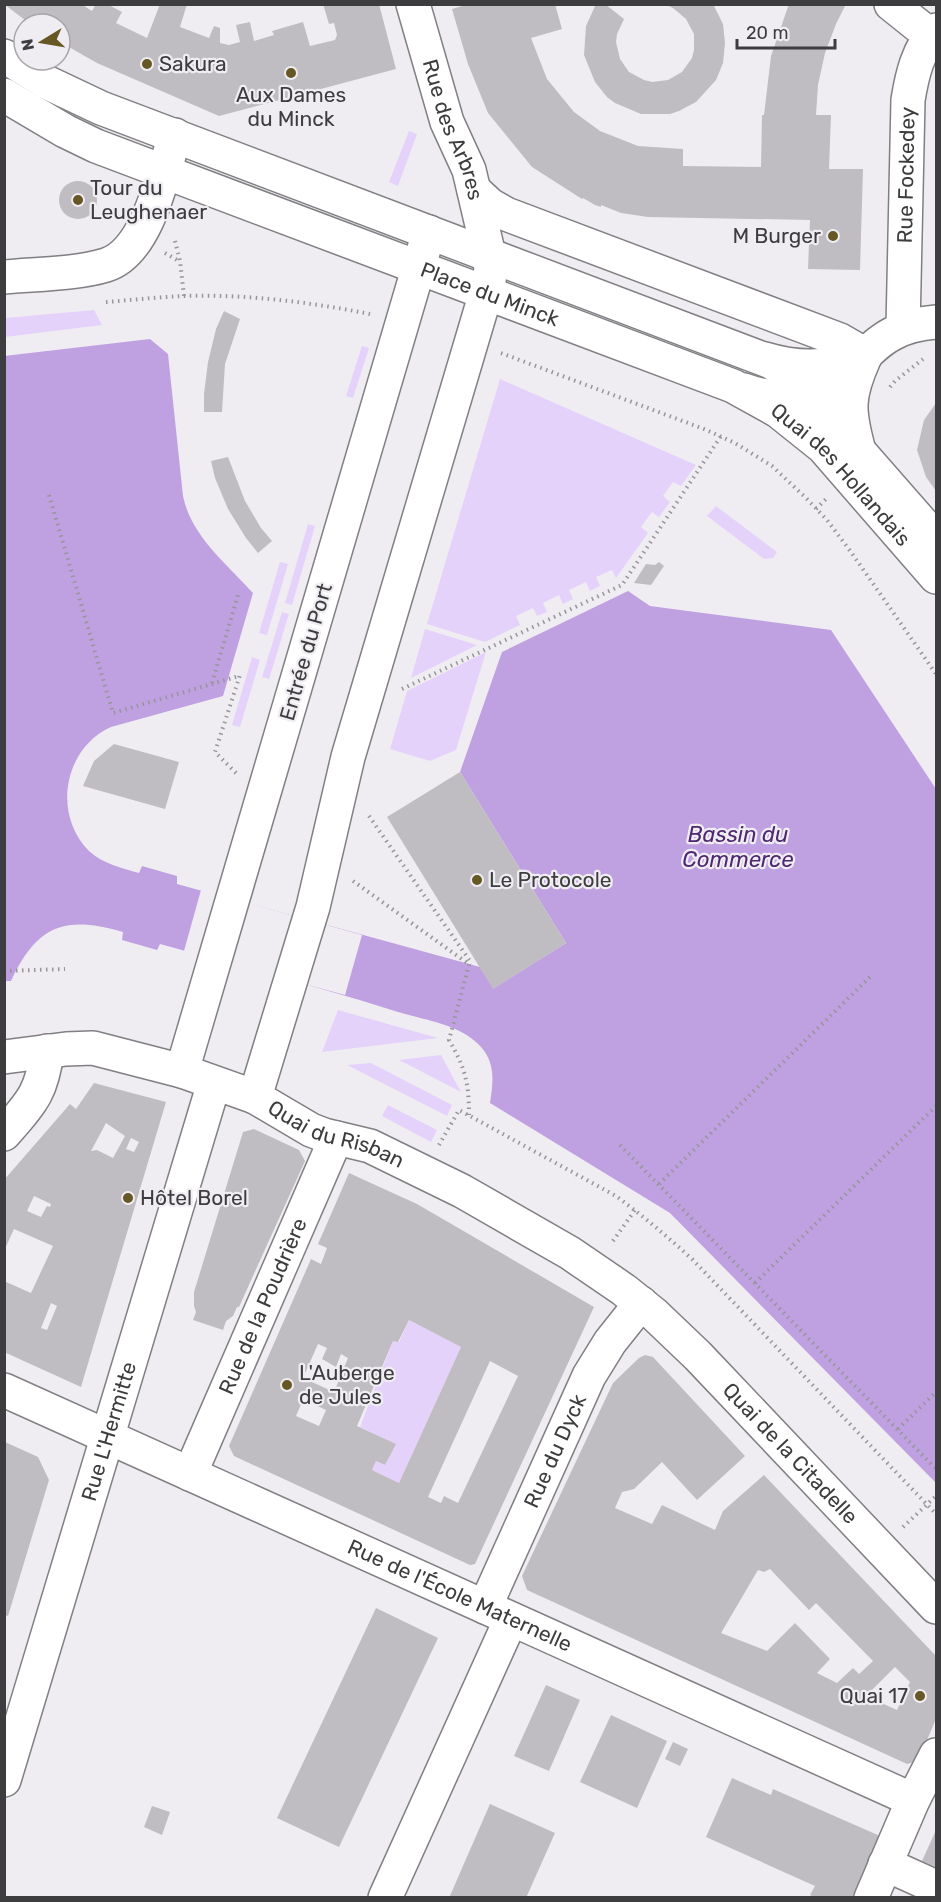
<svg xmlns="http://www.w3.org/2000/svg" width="941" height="1902" viewBox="0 0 941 1902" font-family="Rubik,sans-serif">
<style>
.green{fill:#e4d2fb}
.water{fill:#bfa1e1}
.pier{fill:#f0edf2}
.building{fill:#bfbdc2;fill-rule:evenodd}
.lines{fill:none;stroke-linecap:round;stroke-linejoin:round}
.street-casing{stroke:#817f83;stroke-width:36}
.secondary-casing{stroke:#817f83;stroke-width:36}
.path{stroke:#979598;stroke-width:4;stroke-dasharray:1.5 4.5;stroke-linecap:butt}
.street{stroke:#fff;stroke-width:33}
.secondary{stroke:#fff;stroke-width:33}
.poi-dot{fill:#655825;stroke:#f0edf2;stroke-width:2}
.labels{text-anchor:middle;stroke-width:4.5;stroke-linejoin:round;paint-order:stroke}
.poi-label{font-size:21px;fill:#3d3c3e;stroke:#f0edf2;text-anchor:start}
.street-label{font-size:21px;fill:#3d3c3e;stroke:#f0edf2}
.water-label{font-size:22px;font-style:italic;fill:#4e2771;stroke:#f0edf2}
</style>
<rect width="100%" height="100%" fill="#f0edf2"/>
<g class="green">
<path d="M409,131l8,3 -19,52 -9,-4z"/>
<path d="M94,310l8,15 -97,12v-19z"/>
<path d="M362,346l7,2 -16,50 -7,-2z"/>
<path d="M500,379l196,86 -15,21 -8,-4 -10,14 7,6 -11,15 -7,-5 -11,15 7,6 -32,45 -4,-8 -16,7 4,9 -10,5 -4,-9 -17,8 4,9 -10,5 -4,-9 -16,8 4,9 -10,4 -4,-8 -17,8 4,9 -35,17 -58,-18z"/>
<path d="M716,506l61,46 -4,6 -9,1 -57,-43z"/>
<path d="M308,524l7,2 -23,79 -7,-2z"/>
<path d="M280,562l8,2 -21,71 -8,-2z"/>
<path d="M282,612l7,2 -20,65 -7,-2z"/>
<path d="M425,629l52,16 -66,33z"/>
<path d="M486,652l-30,98 -26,11 -40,-12 17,-58z"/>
<path d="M252,657l8,3 -20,67 -8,-2z"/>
<path d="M338,1010l100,28 -116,14z"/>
<path d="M441,1055l20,37 -62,-32z"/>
<path d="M371,1063l81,42 -5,11 -100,-51z"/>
<path d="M388,1105l49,25 -6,12 -49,-26z"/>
<path d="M409,1320l52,27 -62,136 -27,-13 4,-9 9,4 10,-21 -35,-17 33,-86 6,1z"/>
</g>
<path class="water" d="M150,339l18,15 15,142c8,40 44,68 70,97l-30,103 -112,31c-47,21 -59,87 -22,124 14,13 33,17 50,22l3,-7 35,10v8l303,83 14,21 72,-45 -106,-171 42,-120 126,-61 22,15 181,24 105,159v694l-266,-270 -180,-110c3,-20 6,-39 -9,-56 -19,-22 -56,-27 -83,-35 -79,-25 -158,-46 -238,-68l-3,6 -35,-10 1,-8c-58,-17 -86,-7 -112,49h-6l-1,-625z"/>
<path class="pier" d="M201,890l161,45 -17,60 -161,-44z"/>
<g class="building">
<path d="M4,4h77l11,7 4,-7h11l15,8 -6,11 31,15 13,-34h27l-7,23 29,11 5,-12 6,2v15l9,2 11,-3 -4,-17 14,-3 4,19 20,-6 -2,-4 31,-9 7,24 25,-6 2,-5 -3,-12 -5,1 -6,-20h56l17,65 -177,47 -122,-53 -37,-21v-18h-30z"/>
<path d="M469,4h86l7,25 -31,9 16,41 27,33 26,19 38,15 45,3v17l78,1 1,-52h2l7,-59 18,-52h57l-10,20 -11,29 -7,32 -2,30h15l-2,54h34l-3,101 -52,-1 2,-49 -162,-3 -27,-4 -20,-8v2l-6,-2 -12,-7 -1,1 -50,-32 -44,-54 -20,-49 -16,-55z"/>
<path d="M596,4h9l19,15 -7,15 -1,8 4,17 9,13 15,8 8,2 16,-2 14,-8 10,-14 2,-8v-16l-8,-15 -13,-11 -9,-4h49l10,20 2,19 -2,20 -7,17 -20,22 -17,9 -9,3h-29l-26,-11 -8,-6 -12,-15 -11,-27 2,-29z"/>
<circle cx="78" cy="200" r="19"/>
<path d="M224,311l16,8 -15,45 -3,48h-18v-18l4,-32 8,-33z"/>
<path d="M936,403v88l-10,-14 -9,-27 7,-30z"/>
<path d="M228,457l17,44 16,27 11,13 -14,12 -12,-15 -18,-29 -13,-31 -4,-17z"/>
<path d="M659,562l5,4 -13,19 -17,-2 12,-19 9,1z"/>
<path d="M114,744l65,18 -14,47 -82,-23 11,-25z"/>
<path d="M460,772l106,171 -73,46 -106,-172z"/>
<path d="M94,1083l72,19 -85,285 -77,-35v-71l27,12 22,-47 -39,-17 -10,22v-71l66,-76 6,5zM106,1123l19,13 -12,22 -16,-8 -6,1zM131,1138l8,4 -5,10 -8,-3zM34,1196l17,8 -1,3 -3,-1 -6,11 -14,-6zM51,1303l6,3 -10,24 -6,-2z"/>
<path d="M254,1129l45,21 6,11 -66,146h-2l-4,9 -7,5 -3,9 -30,-10 3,-8 -2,-6v-14l49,-160z"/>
<path d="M349,1173l68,31 177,103 -119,257 -5,1 -236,-109 -5,-10 82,-187 10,5 6,-16 -9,-4zM409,1320l52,27 -62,136 -27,-13 4,-9 9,4 11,-21 -39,-18 36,-85 5,1zM318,1344l9,4 -5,11 14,8 5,-13 7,4 -14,34 -31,-14zM490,1361l28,15 -60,127 -14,-7 -3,7 -13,-6zM306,1393l8,4 -3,6 15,7 -7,16 -23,-10z"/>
<path d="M645,1355l8,2 92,99 -48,44 -35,-38 -28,27 -12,3 -7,16 37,16 10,-19 53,25 8,-19 41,-36 172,181v63l-18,42 -11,3 -380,-174 -5,-14 91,-193 26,-25zM770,1569l39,41 7,-7 57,58 -14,13 -6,-6 -16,15 -20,-10 13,-14 -35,-36 -28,28 -46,-18 37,-63 6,2zM895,1667l15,15 -13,28 -31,-14z"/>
<path d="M5,1442l33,15 11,23 -41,136 -3,-1z"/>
<path d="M376,1608l62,30 -99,209 -62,-29z"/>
<path d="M546,1685l34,15 -31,71 -35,-15z"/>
<path d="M611,1715l56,26 -30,67 -57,-26z"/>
<path d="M673,1742l15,7 -8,17 -15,-7z"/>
<path d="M732,1778l39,17 2,-6 107,47 -27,62h-37l-6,-3 5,-9 -109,-49z"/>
<path d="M490,1804l65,29 -29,65h-77z"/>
<path d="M152,1806l18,6 -8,23 -18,-8z"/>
<path d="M936,1830v37l-14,-6z"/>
</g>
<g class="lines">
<g class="street-casing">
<g id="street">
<path id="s1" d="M413,4l34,118 22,48 20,85"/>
<path d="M891,4l40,32"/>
<path d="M474,190l16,15 16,9 334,126 26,15"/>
<path d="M4,277c31,-3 73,-3 102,-12 42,-13 57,-92 69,-130"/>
<path id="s2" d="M903,328l5,-228c4,-25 10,-51 28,-70"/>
<path d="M765,359c33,10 64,10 96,-3"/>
<path d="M744,390c35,13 74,10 103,-17 14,-14 28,-30 45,-39 14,-8 29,-11 44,-12"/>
<path d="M859,451c-11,-40 -12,-54 5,-92"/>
<path d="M4,1057l62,-8 27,-1 89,23"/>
<path id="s3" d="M255,1097l56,33 13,5 46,11 92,45 108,62 54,37 30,24 44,42 238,251"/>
<path d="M4,1134c27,-31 38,-41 43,-83"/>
<path id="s4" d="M4,1390l909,410"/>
<path id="s5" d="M190,1474l146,-336"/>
<path id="s6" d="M485,1607l104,-231 21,-34 31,-39"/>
<path d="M885,1864l51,23"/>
<path d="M385,1898l126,-279"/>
<path d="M871,1898l42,-98 23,-45"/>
</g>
</g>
<g class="secondary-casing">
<g id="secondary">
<path d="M4,56l42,26 55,26 670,254 18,12 20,20 127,145"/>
<path id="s7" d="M4,95l61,36 31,15 637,240 45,25 45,36 113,130"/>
<path d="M429,232l-247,839 73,26 58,-190 35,-150 140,-471 3,-17 -2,-14"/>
<path id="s8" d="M4,1780l210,-697"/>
</g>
</g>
<g class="path">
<path d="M175,241l5,20 4,35"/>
<path d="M165,253l14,8"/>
<path d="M106,302c26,-2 52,-5 78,-6 62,-2 125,6 186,18"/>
<path d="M501,353l203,76 31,14 37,23 33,31 22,23 24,32 85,122"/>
<path d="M890,387l5,-6 28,-22"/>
<path d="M49,495l64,218 126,-37"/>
<path d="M816,509l10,-10"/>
<path d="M212,683l26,-88"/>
<path d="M402,689l220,-104 99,-149"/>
<path d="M236,773l-21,-21 25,-77"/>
<path d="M369,816l101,145 -21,79c16,27 20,43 20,75"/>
<path d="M353,881l117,84"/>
<path d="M4,971l61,-2"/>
<path d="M439,1145l20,-35 157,86c27,20 52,41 77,64l243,254"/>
<path d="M620,1145l316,324"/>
<path d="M659,1184l213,-209"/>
<path d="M613,1241l22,-31"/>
<path d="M755,1283l181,-177"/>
<path d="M898,1429l38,-37"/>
<path d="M903,1527l33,-31"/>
</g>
<use href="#street" class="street"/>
<use href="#secondary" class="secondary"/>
</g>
<g class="poi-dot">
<circle cx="147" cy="64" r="6"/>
<circle cx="291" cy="73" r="6"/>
<circle cx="78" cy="200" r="6"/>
<circle cx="833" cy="236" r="6"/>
<circle cx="477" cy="880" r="6"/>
<circle cx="128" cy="1198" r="6"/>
<circle cx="287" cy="1385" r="6"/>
<circle cx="920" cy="1696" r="6"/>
</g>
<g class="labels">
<g class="poi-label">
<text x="159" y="71">Sakura</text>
<text x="291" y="102" text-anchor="middle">Aux Dames<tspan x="291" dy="24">du Minck</tspan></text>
<text x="90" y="195">Tour du<tspan x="90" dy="24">Leughenaer</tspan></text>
<text x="821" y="243" text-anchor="end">M Burger</text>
<text x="489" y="887">Le Protocole</text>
<text x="140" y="1205">Hôtel Borel</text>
<text x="299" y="1380">L'Auberge<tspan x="299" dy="24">de Jules</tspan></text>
<text x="908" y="1703" text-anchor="end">Quai 17</text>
</g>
<g class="street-label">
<text dy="7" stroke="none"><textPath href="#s1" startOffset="132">Rue des Arbres</textPath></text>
<text dy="7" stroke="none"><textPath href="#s2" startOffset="153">Rue Fockedey</textPath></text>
<text dy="7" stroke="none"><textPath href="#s7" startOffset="526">Place du Minck</textPath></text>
<text dy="7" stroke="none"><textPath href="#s7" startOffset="927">Quai des Hollandais</textPath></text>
<text transform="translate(306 652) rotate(-74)" y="7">Entrée du Port</text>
<text dy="7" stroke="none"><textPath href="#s3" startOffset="90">Quai du Risban</textPath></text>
<text dy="7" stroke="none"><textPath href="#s5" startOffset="183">Rue de la Poudrière</textPath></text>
<text dy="7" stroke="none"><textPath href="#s8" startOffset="364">Rue L'Hermitte</textPath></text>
<text dy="7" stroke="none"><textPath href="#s6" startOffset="171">Rue du Dyck</textPath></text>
<text dy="7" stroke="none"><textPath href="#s3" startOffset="652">Quai de la Citadelle</textPath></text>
<text dy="7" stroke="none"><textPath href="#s4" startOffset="500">Rue de l'École Maternelle</textPath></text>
</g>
<g class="water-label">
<text x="738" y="842">Bassin du<tspan x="738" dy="25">Commerce</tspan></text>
</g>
</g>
<rect width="941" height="1902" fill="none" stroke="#3d3c3e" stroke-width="12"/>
<g transform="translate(42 42) rotate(259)"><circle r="28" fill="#f0edf2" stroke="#a8a6aa" stroke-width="1.5"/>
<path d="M0-4.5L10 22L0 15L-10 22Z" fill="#655825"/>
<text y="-9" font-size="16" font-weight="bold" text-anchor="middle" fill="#3d3c3e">N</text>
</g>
<path d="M737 39v9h98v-9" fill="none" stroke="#3d3c3e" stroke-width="3"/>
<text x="746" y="39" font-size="18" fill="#3d3c3e" stroke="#f0edf2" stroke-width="4.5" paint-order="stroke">20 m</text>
</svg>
